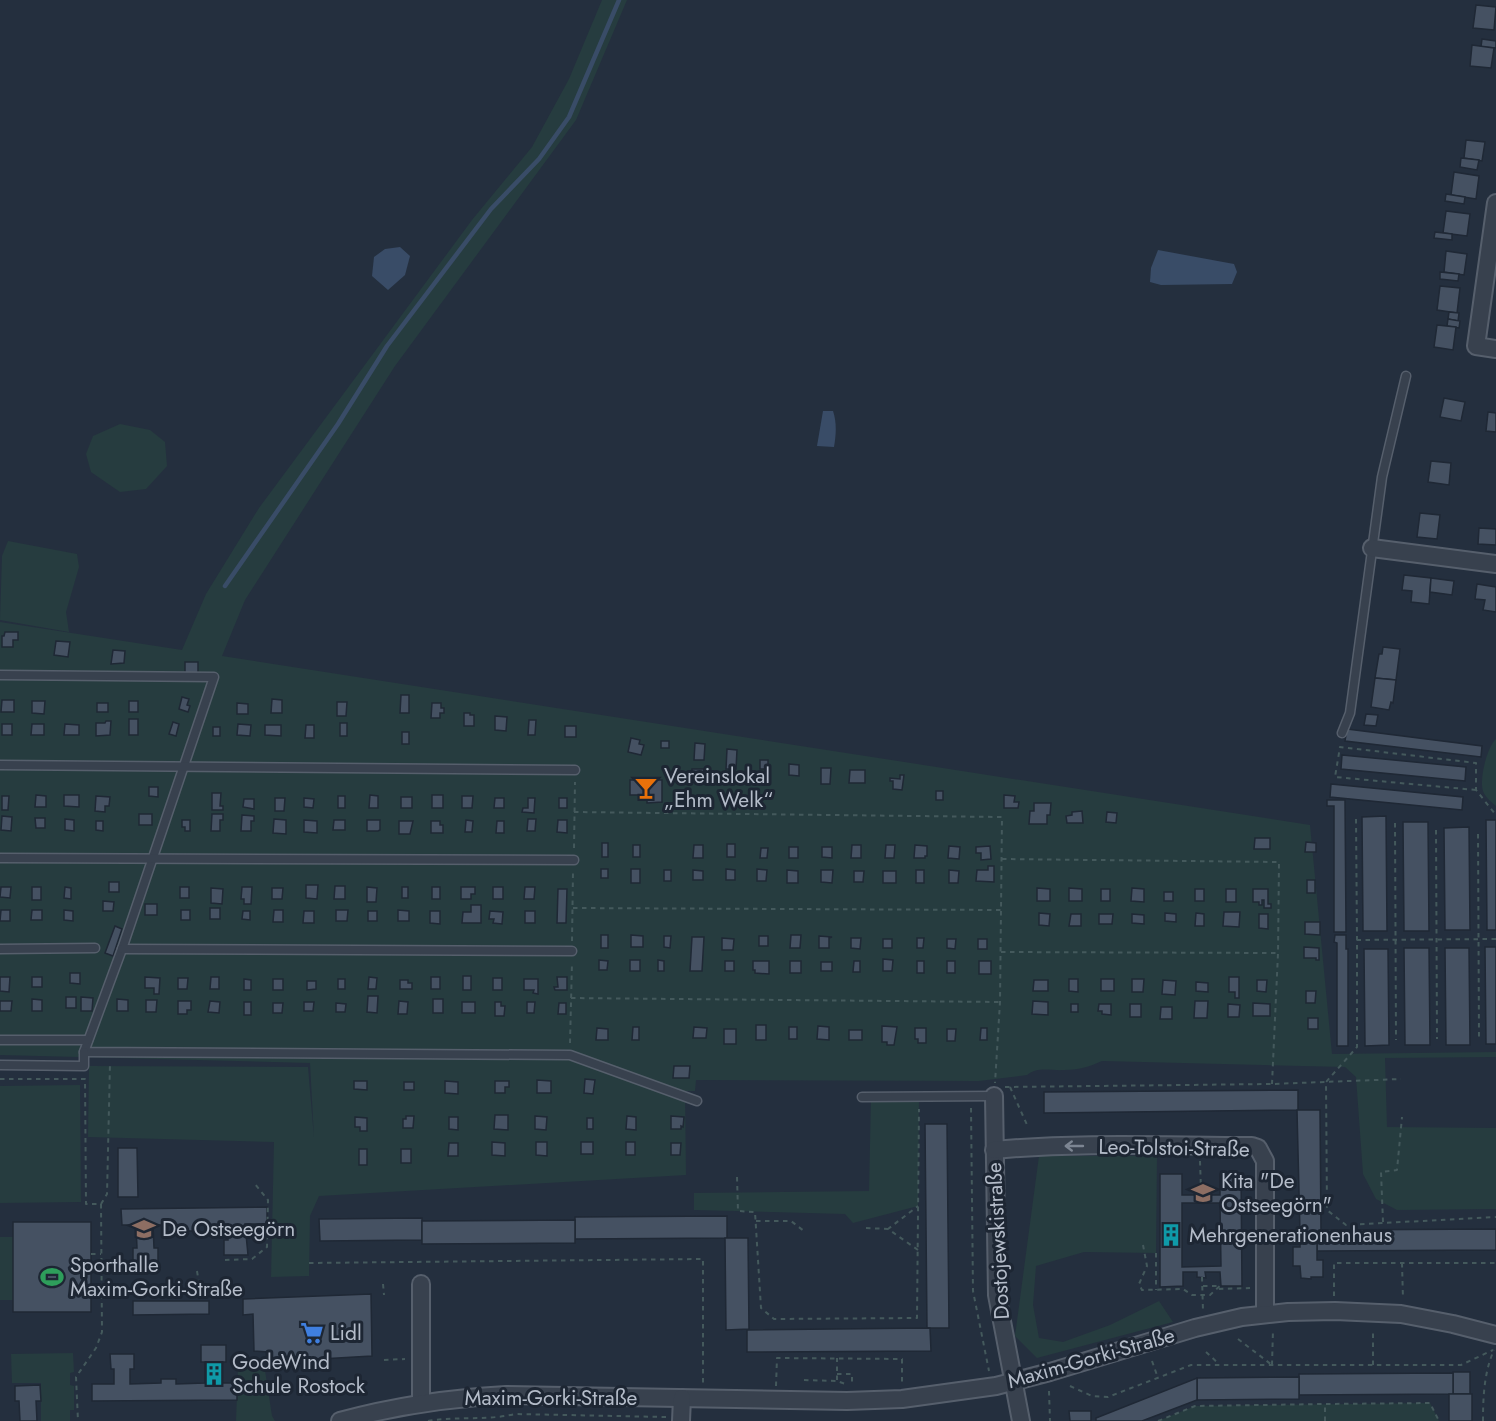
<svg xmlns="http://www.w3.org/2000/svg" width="1496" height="1421" viewBox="0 0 1496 1421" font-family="Jost,sans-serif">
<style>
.green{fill:#263c3f}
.water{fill:#394c67}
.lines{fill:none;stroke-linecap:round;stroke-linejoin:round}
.stream{stroke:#394c67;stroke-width:4.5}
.building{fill:#455162;stroke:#1f2835;stroke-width:1.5;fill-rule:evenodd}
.service-casing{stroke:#565f6c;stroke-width:11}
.minor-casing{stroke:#565f6c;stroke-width:20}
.path{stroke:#44595c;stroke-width:2;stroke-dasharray:4.5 4.5;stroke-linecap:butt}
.service{stroke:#38414e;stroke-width:8}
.minor{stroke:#38414e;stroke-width:16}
.oneway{stroke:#7c8592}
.labels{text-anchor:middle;stroke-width:6;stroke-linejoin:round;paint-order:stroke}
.poi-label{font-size:21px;fill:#b4bcc9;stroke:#1d2633;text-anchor:start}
.street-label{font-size:21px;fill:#b4bcc9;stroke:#1d2633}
</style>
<rect width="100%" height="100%" fill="#242f3e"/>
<g class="green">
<path d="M602,0h25l-51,120 -181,246 -150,234 -23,56 1088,169 22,229 164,-2v5l-111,1 2,69 109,1v81l-99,1 -21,-11 -13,-25 -7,-97 -11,-10 -243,-6c-13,6 -24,9 -38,9 -13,1 -26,-4 -37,5l-48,6 -283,-1 -1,11h-10l1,84 -367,21 -9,20 -1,60 -38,1 3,-135 -186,-5 1,-71 219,1 6,71 -4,-75 -310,-8v-433l182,28 24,-56 53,-86 213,-288 60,-73 37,-68z"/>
<path d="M120,424l30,6 15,12 2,24 -21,23 -26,3 -29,-20 -5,-18 7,-18z"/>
<path d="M8,541l69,13 2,13 -13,45 3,20 -69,-12 2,-64z"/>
<path d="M1496,739v67c-5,-4 -11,-9 -13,-15 -4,-12 4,-44 13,-52z"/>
<path d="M80,1085l1,117 -81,1v-117z"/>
<path d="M871,1097h48l-1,109 -65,17 -8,-9 -151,-4v-17l175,-2z"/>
<path d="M1039,1156h118l-1,97 -72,-1 -48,14 -3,39 6,33 24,4 47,-17 49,-24 14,21 -136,36 -22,-22z"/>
<path d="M0,1237h13l1,63h-14z"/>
<path d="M73,1353l1,19 -4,1v12l4,1v24h-4v11h-29v-38h-29l-1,-29z"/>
<path d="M250,1361l14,3 8,52 3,5h-39l2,-54z"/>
<path d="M1430,1403l9,18h-281l37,-15z"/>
</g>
<g class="water">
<path d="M400,247l10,9 -5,19 -17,15 -16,-14 2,-19 11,-8z"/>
<path d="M1158,250l76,14 3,8 -5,12 -71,1 -11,-3 1,-14z"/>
<path d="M823,411h10c4,12 3,24 1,36l-17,-1z"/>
</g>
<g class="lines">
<path class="stream" d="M225,586l113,-162 49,-78 104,-137 48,-50 30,-42 50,-117"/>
</g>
<g class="building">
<path d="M1476,5l20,2 -2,23 -21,-2z"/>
<path d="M1482,39l14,2v7l-15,-1z"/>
<path d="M1472,45l22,3 -3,20 -21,-2z"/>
<path d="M1466,140l19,2 -3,19 -18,-3z"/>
<path d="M1461,158l18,2 -2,10 -17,-3z"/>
<path d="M1454,172l25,4 -3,23 -25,-4z"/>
<path d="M1446,194l19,3 -1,7 -19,-3z"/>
<path d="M1446,211l24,3 -3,22 -24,-3z"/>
<path d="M1435,232l17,2v6l-18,-2z"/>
<path d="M1446,251l21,3 -3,21 -20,-3z"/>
<path d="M1440,272l19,2 -1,7 -18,-2z"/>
<path d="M1440,286l20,2 -3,25 -20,-3z"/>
<path d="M1449,312l10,1 -1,8 -10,-2z"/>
<path d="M1448,319l12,2 -1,7 -12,-2z"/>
<path d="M1437,325l19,2 -3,23 -19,-3z"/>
<path d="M1444,398l21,4 -4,19 -21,-4z"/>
<path d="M1488,412l8,1v19l-10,-1z"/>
<path d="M1431,461l20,2 -2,22 -21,-3z"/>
<path d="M1420,513l20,2 -3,24 -20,-2z"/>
<path d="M1479,528l17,1v16l-18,-1z"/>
<path d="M1404,575l27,3 -2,26 -18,-2 1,-11 -10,-1z"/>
<path d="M1431,578l23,3 -2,14 -22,-3z"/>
<path d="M1477,584l19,3v25l-13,-2 2,-10 -10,-1z"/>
<path d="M5,632h13v8h-5v7h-11v-11h2z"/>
<path d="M56,641l14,1 -2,15 -14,-2z"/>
<path d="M1383,647l17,2 -4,31 -21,-2 4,-24h3z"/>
<path d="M113,650l12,1 -1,12 -13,1z"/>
<rect x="185" y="662" width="13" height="13"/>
<path d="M1375,678l21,2 -3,23 -2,-1 -2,8 -18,-3z"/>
<path d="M401,695h8v18h-9z"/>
<path d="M182,697l7,2 -2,6 3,1 -2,6 -9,-3z"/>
<path d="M272,699l10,1v13h-11z"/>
<path d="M2,700h12v12h-13z"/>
<path d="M32,701h13l-1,13 -12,-1z"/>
<rect x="129" y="701" width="9" height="11"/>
<path d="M337,702h10l-1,14h-9z"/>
<rect x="97" y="703" width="11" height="9"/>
<path d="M237,703l11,1v10h-11z"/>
<path d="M432,703h9v5h3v5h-4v5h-9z"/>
<path d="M464,713h6v2h4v11h-10z"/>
<path d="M1366,714l12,1 -2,11 -12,-1z"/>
<path d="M495,716l12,1 -1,14 -11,-1z"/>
<rect x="129" y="719" width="9" height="16"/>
<path d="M529,720h7l-1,15h-7z"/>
<path d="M106,721h5l-1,14 -14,1v-13h9z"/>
<path d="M173,722l6,2 -3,12 -7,-2z"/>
<rect x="340" y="723" width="7" height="13"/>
<rect x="2" y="724" width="10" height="11"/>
<path d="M32,724h12v11h-13z"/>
<path d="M65,724l14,1v10h-15z"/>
<path d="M238,724l13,1 -1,11 -13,-1z"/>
<path d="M265,725h16v11l-16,-1z"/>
<path d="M306,725h8v13h-9z"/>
<rect x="565" y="726" width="11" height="11"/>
<rect x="213" y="727" width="7" height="9"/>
<path d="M1347,729l135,17 -1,11 -136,-16z"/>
<rect x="402" y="732" width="7" height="12"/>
<path d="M631,738l9,2 -1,4 5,1 -3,10 -13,-3z"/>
<rect x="661" y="741" width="8" height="7"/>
<path d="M695,743l10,1 -1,16h-10z"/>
<path d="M727,749l10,1 -1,19h-10z"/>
<path d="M1342,755l124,12 -1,14 -124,-12z"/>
<rect x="760" y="760" width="8" height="9"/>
<path d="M789,764l10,1v11l-10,-1z"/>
<path d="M821,768h10l-1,16h-9z"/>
<path d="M692,769h12l-1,13h-12z"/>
<path d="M850,770h15v13h-16z"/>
<path d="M900,775h4l-2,15 -9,-1v-8h-3v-3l10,1z"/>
<path d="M630,780h32v22l-15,1v-8h-17z"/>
<path d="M1331,784l132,13 -1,13 -132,-13z"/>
<path d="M149,787h9v10l-9,-1z"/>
<rect x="936" y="791" width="7" height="9"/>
<path d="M212,793h9l-1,13h3v4h-11z"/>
<path d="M36,795l10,1v11h-11z"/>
<path d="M64,795h15v12l-15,-1z"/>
<path d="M370,795l8,1v12h-9z"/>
<rect x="432" y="795" width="11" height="13"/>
<path d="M1004,795l11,1 -1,6h5l-1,6h-14z"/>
<path d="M2,796h7l-1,14h-6z"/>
<path d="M96,796l14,1 -1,9h-4v6l-10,-1z"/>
<rect x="338" y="796" width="7" height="12"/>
<path d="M462,796h11l-1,12h-10z"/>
<rect x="401" y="797" width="11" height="11"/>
<path d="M275,798h10l-1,13h-9z"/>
<path d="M304,798l10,1 -1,9 -9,-1z"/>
<path d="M495,798h9v10h-10z"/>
<path d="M528,798h7l-1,15 -12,-1 1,-4h5z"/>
<rect x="559" y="798" width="8" height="10"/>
<path d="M244,799h10v10l-11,-2z"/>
<path d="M1327,800h18l1,132h-12v-126h-7z"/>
<path d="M1034,803h17l-1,12h-3v9h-18l1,-13h4z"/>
<path d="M1082,811l1,12h-16l-1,-7 6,-1v-3z"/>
<path d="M1107,812l10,1 -1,10 -10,-1z"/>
<rect x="139" y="814" width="13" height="11"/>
<path d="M212,814h11v6h-3v11h-9z"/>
<path d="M242,815l12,1v5h-3v10h-10z"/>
<path d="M2,816l10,1 -1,14 -10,-1z"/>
<path d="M1386,816l1,115h-24l-1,-114z"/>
<path d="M35,818h10v10h-9z"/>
<path d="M65,819l9,1v11l-9,-1z"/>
<path d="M274,819l12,1v14l-13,-1z"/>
<path d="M528,819h8l-1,12h-8z"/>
<path d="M182,820h8v11h-5v-4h-3z"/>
<path d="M304,820l13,1v12l-13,-1z"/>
<path d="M334,820h11v10h-12z"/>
<path d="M367,820h13v10l-2,1h-11z"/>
<path d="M466,820l7,1 -1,11h-7z"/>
<path d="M558,820h9v13l-10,-1z"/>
<path d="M1486,820h10v110h-9z"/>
<path d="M96,821h7v10l-7,-1z"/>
<path d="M399,821h14l-3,13h-11z"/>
<path d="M431,821h9v4h3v8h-12z"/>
<path d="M497,821h7v12h-8z"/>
<path d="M1403,822h25l1,109h-25z"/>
<path d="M1469,827l1,103h-25l-1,-102z"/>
<path d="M1255,838h15v11h-16z"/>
<path d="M1306,842l10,1v9h-11z"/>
<rect x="602" y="843" width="6" height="14"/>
<rect x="727" y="844" width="8" height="13"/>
<rect x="633" y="845" width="7" height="12"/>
<path d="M694,845h9v13h-10z"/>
<path d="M852,845h9v13h-10z"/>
<path d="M886,845h9l-1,13h-9z"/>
<path d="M915,845l12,1v10h-2v2h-11z"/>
<path d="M949,846l11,1 -1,12 -11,-1z"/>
<path d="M990,846l1,13 -10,1v-7h-5v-6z"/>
<rect x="789" y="847" width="9" height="11"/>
<path d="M822,847h10v11l-10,-1z"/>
<path d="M761,848h7l-1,10h-7z"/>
<path d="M988,866h6v16l-18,-1 1,-11h11z"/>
<rect x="601" y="869" width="7" height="9"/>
<rect x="631" y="869" width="9" height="14"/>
<path d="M726,869l9,1v10h-9z"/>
<path d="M757,869l10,1 -1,11h-9z"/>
<rect x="664" y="870" width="7" height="11"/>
<path d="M693,870l10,1v9h-10z"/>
<path d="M787,870l11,1v12h-11z"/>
<path d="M821,870h12l-1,13 -11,-1z"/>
<rect x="916" y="870" width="8" height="13"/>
<path d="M949,870l10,1 -1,12h-9z"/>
<path d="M854,871h10l-1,11h-9z"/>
<rect x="883" y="871" width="13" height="12"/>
<rect x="1307" y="880" width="8" height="13"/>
<rect x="109" y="882" width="10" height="10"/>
<path d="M306,885h12l-1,14 -11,-1z"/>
<path d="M335,886h10v13h-11z"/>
<path d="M1,887h10l-1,11 -10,-1z"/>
<rect x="32" y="887" width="9" height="13"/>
<path d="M65,887l6,1v11l-7,-1z"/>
<rect x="180" y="887" width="9" height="11"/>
<path d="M242,887h10l-1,17h-7v-5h-3z"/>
<path d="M367,887l10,1 -1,14h-9z"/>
<rect x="402" y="887" width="6" height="11"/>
<rect x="432" y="887" width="8" height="12"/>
<path d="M461,887h14v7h-4v5h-10z"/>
<rect x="493" y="887" width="10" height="12"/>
<path d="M525,887h10l-1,12h-10z"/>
<path d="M211,888l12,1 -1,15 -11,-1z"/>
<path d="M272,888h11l-1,11h-10z"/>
<path d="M1037,888l13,1v12h-13z"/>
<path d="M1069,888l13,1v12h-13z"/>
<path d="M1132,888l12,1v13l-13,-1z"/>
<path d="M558,889h9l-1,34h-9z"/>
<rect x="1101" y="889" width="9" height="12"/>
<rect x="1195" y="889" width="9" height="12"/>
<rect x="1226" y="889" width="10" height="13"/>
<path d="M1253,889h15v15h3v4h-7v-8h-2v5h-3v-3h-6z"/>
<rect x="1164" y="892" width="9" height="9"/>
<path d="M103,901l11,1 -1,9h-10z"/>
<rect x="145" y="904" width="12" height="11"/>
<path d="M471,905h10v18h-19l1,-11h8z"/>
<rect x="210" y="908" width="10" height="11"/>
<path d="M1,910h9v11h-10z"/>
<path d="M32,910h10v10h-11z"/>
<path d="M64,910l9,1v10l-9,-1z"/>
<rect x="181" y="910" width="9" height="10"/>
<path d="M274,910h9v12h-10z"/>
<path d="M336,910h12l-1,11h-11z"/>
<path d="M398,910l11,1v10h-11z"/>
<path d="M243,911h7v9l-8,-1z"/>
<path d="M304,911h10v12h-11z"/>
<rect x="368" y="911" width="9" height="10"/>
<path d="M430,911h10v13l-10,-1z"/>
<path d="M490,911l13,1 -1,12 -9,-1 1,-4h-5z"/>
<rect x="525" y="911" width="10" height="12"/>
<path d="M1224,912h16l-1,15 -16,-1z"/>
<path d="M1039,913l11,1 -1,12 -10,-1z"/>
<path d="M1165,913l11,1v8l-11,-1z"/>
<path d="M1196,913l8,1v12h-9z"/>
<path d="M1071,914h10v12h-12z"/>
<path d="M1099,914h14l-1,10h-13z"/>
<path d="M1132,914l12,1v9l-12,-1z"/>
<path d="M1259,914h9v15l-9,-1z"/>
<path d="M1305,922h15v13l-15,-1z"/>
<path d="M115,926l7,3 -9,27 -8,-3z"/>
<rect x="601" y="935" width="7" height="13"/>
<path d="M631,935l12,1v11h-12z"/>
<path d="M791,935h10l-1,13h-10z"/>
<path d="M1335,935h11v14h2v97h-11v-103l-3,-1z"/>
<path d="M664,936h7l-1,12 -6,-1z"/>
<rect x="759" y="936" width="9" height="10"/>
<path d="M819,936l13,1 -3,1v10h-10z"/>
<path d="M692,937h12l-2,34h-12z"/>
<path d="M722,938l12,1 -1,11h-11z"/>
<path d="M851,938h10l-1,11 -9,-1z"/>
<path d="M917,938h7l-1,10h-6z"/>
<rect x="883" y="939" width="9" height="9"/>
<path d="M947,939h9l-1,10 -8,-1z"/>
<rect x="978" y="939" width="9" height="10"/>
<path d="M1304,947l15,1v12h-3v-2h-12z"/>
<path d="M1485,947h11v97h-10z"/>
<path d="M1404,948h25l1,97h-25z"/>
<path d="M1445,948h24l1,97h-24z"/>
<path d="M1364,949h24l1,96 -24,1z"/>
<path d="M883,959l10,1 -1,11h-9z"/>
<path d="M599,960l9,1 -1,9h-8z"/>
<rect x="630" y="960" width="10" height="11"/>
<path d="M658,960l6,1v10h-6z"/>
<rect x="725" y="961" width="9" height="10"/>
<path d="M753,961h16v13l-14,-1v-3h-2z"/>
<rect x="790" y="961" width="11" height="12"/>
<path d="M854,961h6v11h-7z"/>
<rect x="917" y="961" width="7" height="12"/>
<rect x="947" y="961" width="8" height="12"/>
<rect x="979" y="961" width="12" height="13"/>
<rect x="821" y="962" width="11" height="9"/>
<path d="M70,973h10v11l-10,-1z"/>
<rect x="463" y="976" width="8" height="14"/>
<path d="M0,977h10l-1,15 -9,-1z"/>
<rect x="32" y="977" width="10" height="10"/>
<path d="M145,977l15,1 -1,16h-5v-6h-9z"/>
<path d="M211,977h8v12h-9z"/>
<path d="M369,977l8,1 -1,11h-8z"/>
<rect x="431" y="977" width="9" height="12"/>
<path d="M557,977h10v13h-12l-1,-3h4z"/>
<path d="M1229,977h10v21h-4v-6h-6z"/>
<path d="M178,978h10l-1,11h-9z"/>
<rect x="493" y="978" width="9" height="12"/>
<path d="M244,979l7,1v10h-7z"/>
<rect x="273" y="979" width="10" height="11"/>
<rect x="338" y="979" width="7" height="10"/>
<path d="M524,979h14v15l-5,-1 1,-3h-10z"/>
<path d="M1069,979h9v13l-9,-1z"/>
<rect x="1101" y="979" width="13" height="12"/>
<path d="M1132,979h12l-1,13h-11z"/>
<path d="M400,980h8v3h4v6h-12z"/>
<path d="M1034,980h14v11h-15z"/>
<path d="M1163,980l13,1 -1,14 -13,-1z"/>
<path d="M1257,980h10l-1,12 -9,-1z"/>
<path d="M307,981h9v8l-9,1z"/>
<path d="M1196,982l12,1v9l-12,-1z"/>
<path d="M1306,991h10l-1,12h-9z"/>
<path d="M368,996h10l-1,17 -10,-1z"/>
<rect x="66" y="997" width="10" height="11"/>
<path d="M81,997l12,1 -1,13h-11z"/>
<path d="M32,999l10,1v11h-10z"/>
<path d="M117,999l11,1v11h-11z"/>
<rect x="433" y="999" width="10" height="14"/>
<path d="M146,1000h11l-1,12h-10z"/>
<path d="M0,1001h12l-1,10h-11z"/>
<path d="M178,1001h13v9h-4v4h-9z"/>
<path d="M210,1001l10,1 -1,11 -11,-1z"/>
<path d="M399,1001l9,1 -1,12h-9z"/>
<path d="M1033,1001l15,1v13l-16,-1z"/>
<path d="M1195,1001h13l-1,17h-13z"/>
<rect x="244" y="1002" width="7" height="13"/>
<path d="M304,1002h10l-1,9h-9z"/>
<rect x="462" y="1002" width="13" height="11"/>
<path d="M495,1002h6v4h4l-1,10h-9z"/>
<path d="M527,1002h8l-1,11h-7z"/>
<path d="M273,1003h10l-1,10h-9z"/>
<path d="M336,1003l10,1 -1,8h-9z"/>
<path d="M559,1003h7v11h-8z"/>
<path d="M1253,1003l17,1v12h-17z"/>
<rect x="1071" y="1004" width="7" height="8"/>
<path d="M1099,1004h12v11l-9,-1v-3h-4z"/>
<rect x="1130" y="1004" width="11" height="13"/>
<path d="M1228,1004l12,1 -1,12h-11z"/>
<path d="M1161,1007h11v12h-12z"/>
<rect x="1308" y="1018" width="10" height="11"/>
<rect x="756" y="1025" width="10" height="15"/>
<path d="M818,1026l11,1v13l-12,-1z"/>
<path d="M882,1026l15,1 -3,18h-7v-3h-5z"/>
<path d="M633,1027h6v13h-7z"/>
<path d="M694,1027l13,1 -1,10h-13z"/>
<rect x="789" y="1027" width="8" height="12"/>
<path d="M597,1028l11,1v11h-12z"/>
<path d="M915,1028h11v15h-8v-4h-3z"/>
<path d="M981,1028h6v12h-7z"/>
<rect x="724" y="1029" width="12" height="15"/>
<path d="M947,1029h9l-1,12h-8z"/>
<rect x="849" y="1030" width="13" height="10"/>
<path d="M674,1066h16l-1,12h-16z"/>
<path d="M585,1079l10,1 -2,14 -9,-1z"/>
<path d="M537,1080l14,1v12h-14z"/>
<path d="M354,1081h13v9l-13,-1z"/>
<path d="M445,1081l13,1v12l-13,-1z"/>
<path d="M495,1081h14v6h-4v6h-10z"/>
<rect x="404" y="1082" width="10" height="8"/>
<path d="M1298,1090v20l-254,3v-21z"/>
<path d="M1297,1110h23l1,122 -21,1z"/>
<path d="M495,1115h13v15l-14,-1z"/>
<path d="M406,1116h8l-1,12h-10v-9h3z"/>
<path d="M535,1116l12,1 -1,13 -11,-1z"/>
<path d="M627,1116l9,1v13l-10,-1z"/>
<path d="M671,1116l13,1 -1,10 -2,-1v3h-10z"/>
<path d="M355,1117l12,1v13h-7v-4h-5z"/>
<path d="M449,1117h9v13l-9,-1z"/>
<rect x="587" y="1118" width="6" height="11"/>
<path d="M925,1124h22l2,204h-22z"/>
<path d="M492,1142l13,1v13l-13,-1z"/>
<path d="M536,1142h11v14l-11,-1z"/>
<rect x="581" y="1142" width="12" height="12"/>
<rect x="626" y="1142" width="9" height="13"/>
<path d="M449,1143h9v13h-10z"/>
<path d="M671,1143h10l-1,12h-9z"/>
<path d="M118,1148h19l1,49h-20z"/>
<rect x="359" y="1149" width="8" height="16"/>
<rect x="401" y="1149" width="10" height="14"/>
<path d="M1160,1174h22v21h15v-5h8v5h15v-21h21l1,112h-21l-1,-14h-15l1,6 -9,-1v-5h-14v14l-23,1zM1182,1203h38l1,63 -39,1z"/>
<path d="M267,1207v17h-22l3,31h-24v-15h4v-16l-29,1v6h-17v-6h-29l1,23h4v15h-25v-15h4l-1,-23h-14l-1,-16z"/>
<path d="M727,1216v22l-152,1v-22z"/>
<path d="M422,1218v22l-102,1 -1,-22z"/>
<path d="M575,1220v23l-153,1v-23z"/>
<rect x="13" y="1222" width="78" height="90"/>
<path d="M1496,1229v21l-179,1v-12h4v-9z"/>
<path d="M1300,1233h17v27h6v17h-12v2l-10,-1 -1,-12h-7v-19h7z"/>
<path d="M725,1238h23l1,91 -23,1z"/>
<path d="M371,1294l1,62 -103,6 -1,-10 -14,-1 -1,-37 -10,1v-16z"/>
<path d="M133,1301h76v13l-76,1z"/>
<path d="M930,1328l1,23 -184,1v-22z"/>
<path d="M201,1345h25v17h-4v21h15v17l-145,1v-17h22v-15h-3l-1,-15h24v15h-4v15l31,-1v-4h15v5l29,-1v-21h-4z"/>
<rect x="1453" y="1372" width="17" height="22"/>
<path d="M1453,1373v21l-154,1v-21z"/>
<path d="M1299,1377v22l-102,1v-22z"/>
<path d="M1197,1378v22l-55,21h-46v-3z"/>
<path d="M40,1385l1,16h-5l1,20h-17l-1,-20h-4v-15z"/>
<rect x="1449" y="1394" width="23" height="27"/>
<path d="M1069,1411h22v10h-21z"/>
</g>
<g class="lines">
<g class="service-casing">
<g id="service">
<path d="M0,675l214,2 -92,272 -38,103 486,3 127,46"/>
<path d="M1342,733l8,-20 32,-236 24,-101"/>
<path d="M0,765l575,5"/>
<path d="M0,858l574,2"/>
<path d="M0,949l95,-1"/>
<path d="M122,949l450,2"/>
<path d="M0,1040h88"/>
<path d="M0,1065l84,1v-14"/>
<path d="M862,1097l132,-1"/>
</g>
</g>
<g class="minor-casing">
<g id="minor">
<path d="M1496,203l-20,143 20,3"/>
<path d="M1372,548l124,16"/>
<path d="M994,1096l3,199 24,126"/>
<path d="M994,1150c86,-8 173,-4 258,-4l6,2 7,13v153"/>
<path d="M421,1284v119"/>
<path d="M340,1421c55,-15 109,-23 166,-26l341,6 55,-2 94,-13 54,-14 145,-44 47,-11 46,-5 47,-1 66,3 52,10 43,11"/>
<path d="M681,1421l1,-23"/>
</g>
</g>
<g class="path">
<path d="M1476,790l-141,-13 5,-30 136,16v27l20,25"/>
<path d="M574,812l428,5 -2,185 -5,81"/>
<path d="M1356,819l1,121"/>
<path d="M1395,823l1,217"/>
<path d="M1436,830l1,209"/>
<path d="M1478,834l1,203"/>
<path d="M574,848l1,-66"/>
<path d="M1002,859l277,3 -1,91 -6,131"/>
<path d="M573,908l428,2"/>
<path d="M1496,939l-139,1v107l-31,35 1,128 19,15 150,-8"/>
<path d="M572,941l1,-69"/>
<path d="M1001,952l276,1"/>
<path d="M571,998l429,4"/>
<path d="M570,1043l2,-81"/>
<path d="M0,1079h85l1,125h15l1,128 -6,16 -20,29 2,44"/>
<path d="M1005,1087l267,-3 129,-5"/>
<path d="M1010,1087l18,40"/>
<path d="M971,1108l2,183 16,80"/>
<path d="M1200,1161l1,29"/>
<path d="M737,1177l1,34 17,1 6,96 13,11 143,-1 2,-209"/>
<path d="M101,1204l6,-10 3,-131"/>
<path d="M756,1221h35l13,10"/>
<path d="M1383,1222l-2,-50 16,-2 5,-53"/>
<path d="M866,1228l22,1"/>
<path d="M1143,1245l4,21 -8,18 3,6 41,-1 9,6h18l11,-10"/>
<path d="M918,1250l-30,-21 30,-23"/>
<path d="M1156,1253v37"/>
<path d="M91,1254h10"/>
<path d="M225,1260l27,-1 15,-12 1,-47 -13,-16"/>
<path d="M309,1263l394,-4v124"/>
<path d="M1402,1263l1,36"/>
<path d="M197,1271l3,19"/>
<path d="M1202,1277l1,34"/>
<path d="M383,1284l1,11"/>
<path d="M1203,1286h14l1,3 32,-1"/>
<path d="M1334,1296v-33h162"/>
<path d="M1238,1339l34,26"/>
<path d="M1206,1352l13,12"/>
<path d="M384,1360l21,-1"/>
<path d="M1152,1361l6,17"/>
<path d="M1272,1365l1,-35"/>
<path d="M1373,1365v-34"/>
<path d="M837,1374h15v12"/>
<path d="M804,1380l33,1 11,4"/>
<path d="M837,1380v-22"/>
<path d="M776,1386l1,-28 125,1v25"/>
<path d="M1070,1386l22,10 16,1 83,-32h270l32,-15"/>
<path d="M1049,1391l1,30"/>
<path d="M428,1421c29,-5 57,0 87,-7l151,3"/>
<path d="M1158,1421l37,-15 130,-2"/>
<path d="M1325,1421v-17l105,-1 9,18"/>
<path d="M1483,1421c0,-23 1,-49 11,-71"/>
</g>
<use href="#service" class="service"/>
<use href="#minor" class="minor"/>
</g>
<defs><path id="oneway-shaft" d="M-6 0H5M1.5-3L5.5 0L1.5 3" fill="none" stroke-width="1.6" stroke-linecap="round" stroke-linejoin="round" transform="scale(1.5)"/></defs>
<use class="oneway" href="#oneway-shaft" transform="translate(1074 1146) rotate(180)"/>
<defs>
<g id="bar-bare" transform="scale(1.8)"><path d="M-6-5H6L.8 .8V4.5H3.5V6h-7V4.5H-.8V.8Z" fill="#e8710a" stroke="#1d2633" stroke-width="2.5" paint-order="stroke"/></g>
<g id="school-bare" transform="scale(1.8)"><path d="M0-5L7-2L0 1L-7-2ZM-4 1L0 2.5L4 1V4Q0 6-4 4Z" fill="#8d6e63" stroke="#1d2633" stroke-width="2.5" paint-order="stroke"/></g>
<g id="building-bare" transform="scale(1.8)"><path d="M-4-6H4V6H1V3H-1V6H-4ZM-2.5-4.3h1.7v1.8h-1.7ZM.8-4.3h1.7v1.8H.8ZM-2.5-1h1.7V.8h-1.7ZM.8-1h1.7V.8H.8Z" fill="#0f9aa8" stroke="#1d2633" stroke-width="2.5" paint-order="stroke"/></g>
<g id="stadium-bare" transform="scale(1.8)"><path d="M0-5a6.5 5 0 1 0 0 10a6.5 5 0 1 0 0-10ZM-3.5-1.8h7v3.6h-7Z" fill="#2e9e5b" stroke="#1d2633" stroke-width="2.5" paint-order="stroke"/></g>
<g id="supermarket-bare" transform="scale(1.8)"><path d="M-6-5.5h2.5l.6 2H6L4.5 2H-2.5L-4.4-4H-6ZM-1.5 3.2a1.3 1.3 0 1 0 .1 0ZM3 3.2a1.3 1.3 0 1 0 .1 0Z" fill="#3f7fe0" stroke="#1d2633" stroke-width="2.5" paint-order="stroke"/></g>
</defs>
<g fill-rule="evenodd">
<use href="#bar-bare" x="646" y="788"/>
<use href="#school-bare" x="1203" y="1193"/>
<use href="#school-bare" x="144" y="1229"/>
<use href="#building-bare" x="1171" y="1235"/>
<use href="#stadium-bare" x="52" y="1277"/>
<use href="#supermarket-bare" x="312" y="1333"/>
<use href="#building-bare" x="214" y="1374"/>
</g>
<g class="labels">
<g class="poi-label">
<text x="664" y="783">Vereinslokal<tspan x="664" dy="24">„Ehm Welk“</tspan></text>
<text x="1221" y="1188">Kita "De<tspan x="1221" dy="24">Ostseegörn"</tspan></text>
<text x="162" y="1236">De Ostseegörn</text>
<text x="1189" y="1242">Mehrgenerationenhaus</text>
<text x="70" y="1272">Sporthalle<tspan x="70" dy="24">Maxim-Gorki-Straße</tspan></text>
<text x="330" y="1340">Lidl</text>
<text x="232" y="1369">GodeWind<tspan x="232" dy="24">Schule Rostock</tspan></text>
</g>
<g class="street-label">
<text transform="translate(1174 1148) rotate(1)" y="7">Leo-Tolstoi-Straße</text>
<text transform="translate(998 1241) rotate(-93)" y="7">Dostojewskistraße</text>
<text transform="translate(1091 1358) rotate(-16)" y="7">Maxim-Gorki-Straße</text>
<text x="551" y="1405">Maxim-Gorki-Straße</text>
</g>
</g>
</svg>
